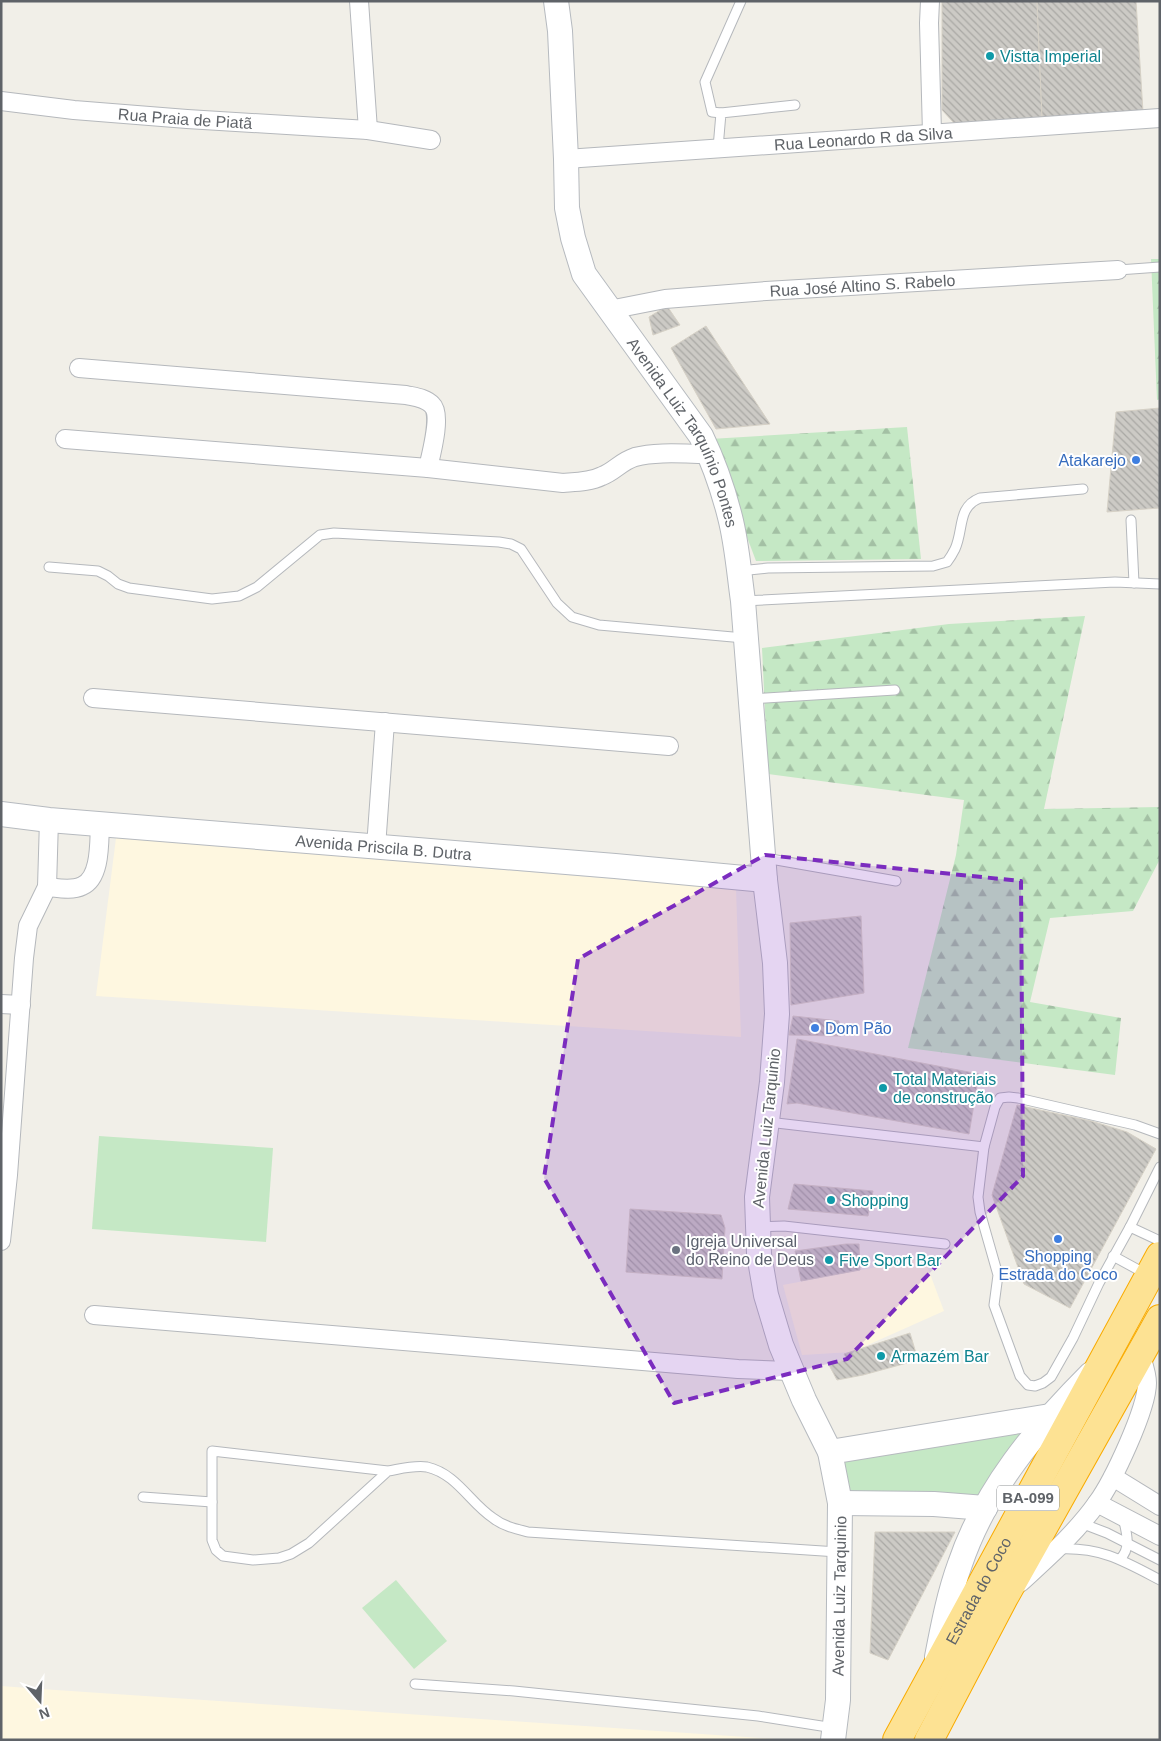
<svg xmlns="http://www.w3.org/2000/svg" width="1161" height="1741" viewBox="0 0 1161 1741" font-family="Arial,sans-serif">
<style>
.commercial{fill:#fef7e0}
.green{fill:#c5e8c5}
.forest{fill:url(#forest-firs)}
.building{fill:url(#building-back-hatch);stroke:#d6d1c6}
.lines{fill:none;stroke-linecap:round;stroke-linejoin:round}
.lane-casing{stroke:#b5b8bc;stroke-width:11}
.street-casing{stroke:#b5b8bc;stroke-width:20}
.secondary-casing{stroke:#b6babf;stroke-width:26}
.highway-casing{stroke:#f9ab00;stroke-width:30}
.lane{stroke:#fff;stroke-width:9}
.street{stroke:#fff;stroke-width:18}
.secondary{stroke:#fff;stroke-width:24}
.highway{stroke:#fde293;stroke-width:28}
.marked{fill:#7b2cbf;fill-opacity:0.2;stroke:#7b2cbf;stroke-width:4;stroke-dasharray:10 6;stroke-linejoin:round}
.culture-dot{fill:#0f9aa8;stroke:#fff;stroke-width:2}
.shop-dot{fill:#3f7fe0;stroke:#fff;stroke-width:2}
.worship-dot{fill:#6b7280;stroke:#fff;stroke-width:2}
.labels{text-anchor:middle;stroke-width:4;stroke-linejoin:round;paint-order:stroke}
.shield{fill:#fff;stroke:#8f9295;stroke-width:1}
.shield-label{font-size:15px;font-weight:bold;fill:#5f6368}
.culture-label{font-size:16px;fill:#0d838f;stroke:#fff;text-anchor:start}
.street-label{font-size:16px;fill:#5f6368;stroke:#fff}
.shop-label{font-size:16px;fill:#366cbe;stroke:#fff;text-anchor:end}
.worship-label{font-size:16px;fill:#5b616d;stroke:#fff;text-anchor:start}
</style>
<defs>
<pattern id="forest-firs" width="22" height="20" patternUnits="userSpaceOnUse" patternTransform="scale(1.25)"><rect width="22" height="20" fill="#c5e8c5"/><path d="M5 1l3.5 6h-7zM16 11l3.5 6h-7z" fill="#a3c0a4"/></pattern>
<pattern id="building-back-hatch" width="6" height="6" patternUnits="userSpaceOnUse" patternTransform="scale(1.25)"><rect width="6" height="6" fill="#cccac5"/><path d="M-1 5l2 2M0 0l6 6M5-1l2 2" fill="none" stroke="#a9a8a4"/></pattern>
</defs>
<rect width="100%" height="100%" fill="#f1efe8"/>
<g class="commercial">
<path d="M116,838l620,51 5,148 -645,-41z"/>
<path d="M924,1258l20,53 -92,41 -50,3 -19,-70z"/>
<path d="M1,1686l40,3 750,51h-790z"/>
</g>
<g class="green">
<path d="M99,1136l174,12 -7,94 -174,-13z"/>
<path d="M1016,1427l6,11 -43,59 -134,-2 -6,-40z"/>
<path d="M396,1580l51,61 -33,28 -52,-61z"/>
</g>
<g class="forest">
<path d="M1151,259h9v140l-3,1z"/>
<path d="M907,427l14,132 -165,2 -46,-122z"/>
<path d="M1085,616l-41,193 116,-2v52l-27,52 -83,7 -20,84 91,16 -6,57 -207,-27 48,-193 8,-55 -196,-26 -6,-126 187,-24z"/>
</g>
<g class="building">
<path d="M942,1h95l5,116 -88,6 -12,-13z"/>
<path d="M1037,1h99l7,111 -101,5z"/>
<path d="M667,306l13,19 -27,10 -4,-18z"/>
<path d="M706,326l64,98 -54,5 -45,-81z"/>
<path d="M1160,408v103l-1,-3 -52,4 9,-100z"/>
<path d="M861,916l3,77 -73,12 -1,-82z"/>
<path d="M793,1016l46,5 2,15 -52,-1z"/>
<path d="M797,1039l182,35 -10,60 -172,-31 -10,1z"/>
<path d="M1017,1105l74,16 36,11 29,17 -86,159 -46,-24 -32,-89z"/>
<path d="M794,1184l79,7 -5,25 -80,-7z"/>
<path d="M630,1209l91,6 4,13 -3,51 -96,-7z"/>
<path d="M846,1244h13l1,26 -59,11 -6,-30z"/>
<path d="M910,1333l8,27 -55,15 -26,5 -8,-15 18,-6 -3,-5z"/>
<path d="M875,1532h80l-67,128 -18,-7z"/>
</g>
<g class="lines">
<g class="lane-casing">
<g id="lane">
<path d="M721,113l-9,-1 -7,-30 36,-81"/>
<path d="M718,148l3,-35 74,-8"/>
<path d="M1118,270l42,-3"/>
<path d="M1131,520l3,63"/>
<path d="M49,567l49,4 10,5 10,8 11,4 83,11 27,-3 18,-9 63,-52 14,-2 165,9 12,2 10,5 36,54 15,14 27,8 145,13"/>
<path d="M739,571l29,-3 165,-2 14,-4c3,-4 6,-9 8,-13 9,-20 2,-42 25,-51l103,-9"/>
<path d="M743,601l372,-19 45,2"/>
<path d="M751,699l144,-9"/>
<path d="M765,858l131,23"/>
<path d="M768,1122l216,25"/>
<path d="M1160,1134l-25,-9 -117,-27 -9,-1 -9,1 -5,9 -11,40 -6,50 2,15 18,63 -4,30 26,71 8,9 7,1 8,-3 8,-6 22,-39 26,-55 31,-56 30,-60"/>
<path d="M758,1227l26,-1 161,18"/>
<path d="M1130,1227l30,14"/>
<path d="M1113,1256l33,18"/>
<path d="M388,1471l-79,72 -18,11 -12,4 -26,2 -30,-4 -7,-6 -4,-10v-89l176,20c12,-2 26,-6 39,-4 30,7 43,36 66,51 10,8 23,11 35,14l310,20"/>
<path d="M143,1497l69,5"/>
<path d="M1081,1523l26,10 53,27"/>
<path d="M1059,1549c42,-2 65,12 101,31"/>
<path d="M1120,1559c12,-11 6,-28 3,-42"/>
<path d="M415,1684l99,7 244,25 76,12"/>
</g>
</g>
<g class="street-casing">
<g id="street">
<path d="M359,1l9,129"/>
<path d="M930,1l-1,22 3,110"/>
<path id="s1" d="M1,101l73,9 113,9 181,11 63,10"/>
<path id="s2" d="M566,159l594,-41"/>
<path id="s3" d="M609,310l56,-11 101,-8 352,-21"/>
<path d="M79,368l327,27c9,2 20,3 26,10 10,9 -1,50 -4,63"/>
<path d="M65,439l363,29 135,15c13,-1 27,-1 39,-7 13,-5 18,-14 33,-19 22,-6 52,-3 75,-3"/>
<path d="M93,698l576,48"/>
<path d="M376,847l9,-125"/>
<path d="M47,887c11,1 25,4 35,-1 19,-8 17,-44 18,-62"/>
<path d="M1,1004l20,1"/>
<path d="M1,1241l7,-66 16,-217 4,-32 19,-39 2,-67"/>
<path d="M94,1315l644,54 52,2"/>
<path d="M1113,1477l47,29"/>
<path d="M1097,1503l63,33"/>
<path d="M1020,1583c26,-24 56,-50 77,-80 16,-22 50,-94 50,-120 0,-10 -4,-20 -7,-30"/>
</g>
</g>
<g class="secondary-casing">
<g id="secondary">
<path id="s4" d="M556,1l4,30 6,128 1,49 6,30 11,36 117,162c12,25 22,53 29,81 7,27 9,56 13,84l22,279 10,83 2,51 -5,68 -15,115 2,57 7,41 15,50 23,55 26,52 10,51 -2,197 -5,40"/>
<path id="s5" d="M1,814l48,6 566,46 150,14"/>
<path d="M830,1452l220,-36"/>
<path d="M840,1503l94,1 51,4"/>
<path d="M937,1657c6,-31 12,-63 23,-93 25,-74 76,-135 131,-190"/>
</g>
</g>
<g class="highway-casing">
<g id="highway">
<path id="s6" d="M897,1740l263,-484"/>
<path d="M929,1740l74,-141 157,-280"/>
</g>
</g>
<use href="#lane" class="lane"/>
<use href="#street" class="street"/>
<use href="#secondary" class="secondary"/>
<use href="#highway" class="highway"/>
</g>
<path class="marked" d="M765,855l256,26 2,295 -176,183 -173,44 -130,-225 34,-219z"/>
<g class="culture-dot">
<circle cx="990" cy="56" r="5"/>
<circle cx="883" cy="1088" r="5"/>
<circle cx="831" cy="1200" r="5"/>
<circle cx="829" cy="1260" r="5"/>
<circle cx="881" cy="1356" r="5"/>
</g>
<g class="shop-dot">
<circle cx="1136" cy="460" r="5"/>
<circle cx="815" cy="1028" r="5"/>
<circle cx="1058" cy="1239" r="5"/>
</g>
<circle class="worship-dot" cx="676" cy="1250" r="5"/>
<g class="labels">
<rect class="shield" x="997" y="1485.5" width="62" height="25" rx="4"/>
<g class="shield-label">
<text x="1028" y="1503">BA-099</text>
</g>
<g class="culture-label">
<text x="1000" y="62">Vistta Imperial</text>
<text x="893" y="1085">Total Materiais<tspan x="893" dy="18">de construção</tspan></text>
<text x="841" y="1206">Shopping</text>
<text x="839" y="1266">Five Sport Bar</text>
<text x="891" y="1362">Armazém Bar</text>
</g>
<g class="street-label">
<text dy="6" stroke="none"><textPath href="#s1" startOffset="185">Rua Praia de Piatã</textPath></text>
<text dy="6" stroke="none"><textPath href="#s2" startOffset="298">Rua Leonardo R da Silva</textPath></text>
<text dy="6" stroke="none"><textPath href="#s3" startOffset="255">Rua José Altino S. Rabelo</textPath></text>
<text dy="6" stroke="none"><textPath href="#s4" startOffset="464">Avenida Luiz Tarquínio Pontes</textPath></text>
<text dy="6" stroke="none"><textPath href="#s5" startOffset="384">Avenida Priscila B. Dutra</textPath></text>
<text transform="translate(766 1128) rotate(-84)" y="6">Avenida Luiz Tarquinio</text>
<text dy="6" stroke="none"><textPath href="#s6" startOffset="170">Estrada do Coco</textPath></text>
<text transform="translate(839 1596) rotate(-89)" y="6">Avenida Luiz Tarquinio</text>
</g>
<g class="shop-label">
<text x="1126" y="466">Atakarejo</text>
<text x="825" y="1034" text-anchor="start">Dom Pão</text>
<text x="1058" y="1262" text-anchor="middle">Shopping<tspan x="1058" dy="18">Estrada do Coco</tspan></text>
</g>
<g class="worship-label">
<text x="686" y="1247">Igreja Universal<tspan x="686" dy="18">do Reino de Deus</tspan></text>
</g>
</g>
<rect width="1161" height="1741" fill="none" stroke="#5f6368" stroke-width="5"/>
<g transform="translate(40 1701) rotate(161)" stroke="#ffffff" stroke-width="4" paint-order="stroke">
<path d="M0-4L9 19L0 12L-9 19Z" fill="#5f6368"/>
<text y="-8" font-size="14" font-weight="bold" text-anchor="middle" fill="#5f6368">N</text>
</g>
</svg>
